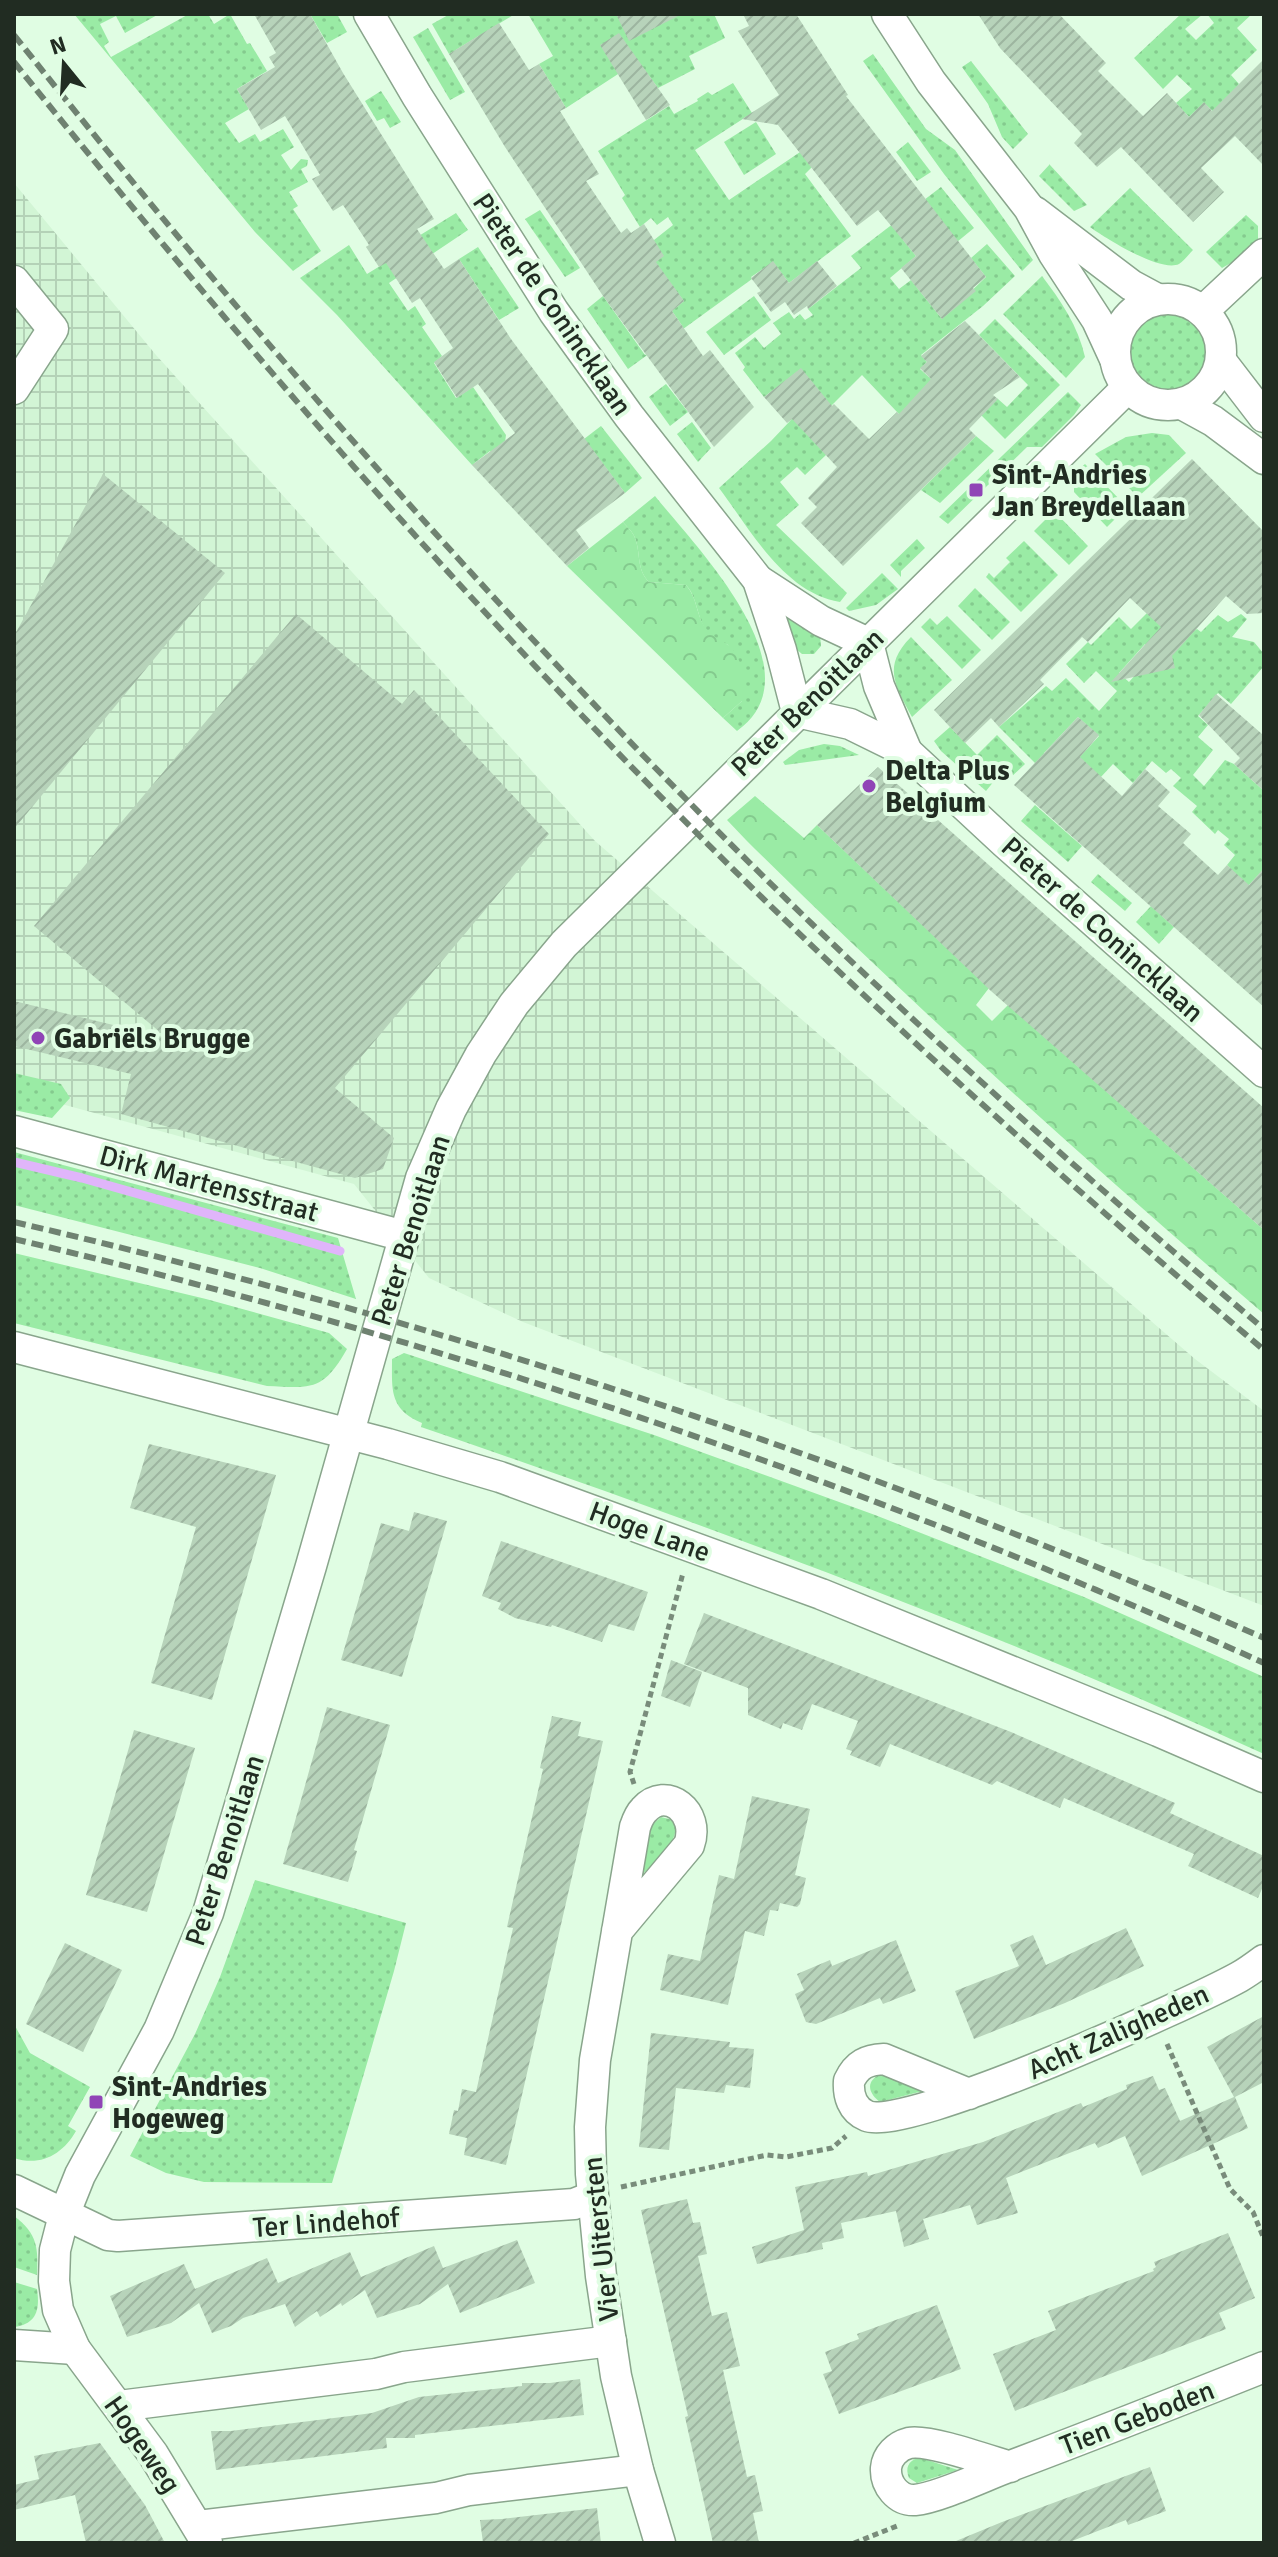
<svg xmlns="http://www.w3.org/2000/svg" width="1278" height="2557" viewBox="0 0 1278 2557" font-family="Signika,sans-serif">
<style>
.industrial{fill:url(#industrial-grid)}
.grass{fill:url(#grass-dots);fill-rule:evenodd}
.forest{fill:url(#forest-crowns)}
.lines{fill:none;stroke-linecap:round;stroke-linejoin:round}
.stream{stroke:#e0b5fa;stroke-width:9}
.building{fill:url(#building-hatch)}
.minor-casing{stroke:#89a58c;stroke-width:33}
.path{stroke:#798c7b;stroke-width:5;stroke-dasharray:6 4;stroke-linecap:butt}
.minor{stroke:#fff;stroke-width:30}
.rail{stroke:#6f8271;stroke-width:6;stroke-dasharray:12 6;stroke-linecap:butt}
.poi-dot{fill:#9044b6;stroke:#e0fde3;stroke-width:3}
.labels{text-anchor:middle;stroke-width:8;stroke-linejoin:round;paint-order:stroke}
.street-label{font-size:28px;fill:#212c22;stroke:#e0fde3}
.poi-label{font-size:28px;font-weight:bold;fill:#212c22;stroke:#e0fde3;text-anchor:start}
</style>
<defs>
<pattern id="industrial-grid" width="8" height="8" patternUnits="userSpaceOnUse" patternTransform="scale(2)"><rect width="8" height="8" fill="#d2f5d5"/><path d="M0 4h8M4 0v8" fill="none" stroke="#b4d2b7"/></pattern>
<pattern id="grass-dots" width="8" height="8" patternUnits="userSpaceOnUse" patternTransform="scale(2)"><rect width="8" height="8" fill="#9aeba5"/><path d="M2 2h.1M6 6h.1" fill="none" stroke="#84ca8e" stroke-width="1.8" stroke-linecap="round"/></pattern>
<pattern id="forest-crowns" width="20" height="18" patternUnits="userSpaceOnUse" patternTransform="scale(2)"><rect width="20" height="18" fill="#9aeba5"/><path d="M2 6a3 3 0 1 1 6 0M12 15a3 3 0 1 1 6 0" fill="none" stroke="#84ca8e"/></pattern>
<pattern id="building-hatch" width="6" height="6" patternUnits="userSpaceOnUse" patternTransform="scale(2)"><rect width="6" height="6" fill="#b7d3ba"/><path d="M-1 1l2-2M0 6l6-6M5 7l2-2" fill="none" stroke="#9db5a0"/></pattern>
</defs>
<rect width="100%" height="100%" fill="#e0fde3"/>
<path class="industrial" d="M14,183l142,172 439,486 600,518 69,52v195l-741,-284 -94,-44 -75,-94 -340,-93z"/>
<g class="grass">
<path d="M74,14h85l-34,19 -9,-17 -16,8 9,18 -5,4 7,11 78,-43h19l6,10 16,-10 17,30 3,-1 17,28 -30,18 12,20 -24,14 14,20 16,-9 5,8 23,-13 11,18 -13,8 10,15 10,-11 7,1 -1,6 -6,3 7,13 -19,10 9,14 -5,3 28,42 -28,20 -38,-39z"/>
<path d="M310,14h27l10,18 -20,11z"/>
<path d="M450,14h65l-66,40 -17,-30z"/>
<path d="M528,14h186l11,24 -36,18 6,13 -37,19 -20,-27 -72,47 -27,-44 14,-8z"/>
<path d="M1181,14h22l-18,15 11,11 18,-17 -7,-9h45l-15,14 20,22 -26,25 8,9 -21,32 -14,-13 -15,14 -13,-14 16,-14 -15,-14 -14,14 -29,-31z"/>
<path d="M428,28l37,64 -15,8 -37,-63z"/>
<path d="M873,54l53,75 29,21 78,110 -11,11 -78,-97 -81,-113z"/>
<path d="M971,61l57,73 -15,15 -11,-12 -14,-33 -26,-37z"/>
<path d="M733,83l19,30 -57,37 34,50 114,-77 -31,44 -7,7 46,62 -62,47 -16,-21 -22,15 1,2 -124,90 -41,-60 16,-13 42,59 38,-28 -11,-16 12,-10 -30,-38v-23l19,-15 -5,-8 -11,8 -6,-7 -11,9 -18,-29 3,-3 -27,-44 71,-45 5,8 24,-13 -1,-2 11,-7 4,3z"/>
<path d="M381,91l20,31 -11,6 -6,-10 -7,3 -12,-20z"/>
<path d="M756,122l20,32 -32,21 -20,-33z"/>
<path d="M908,142l23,30 -14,9 -21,-29z"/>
<path d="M1050,164v1l37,40 -13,6 -35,-35z"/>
<path d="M941,187l33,41 -17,14 -54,-2 13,16 -26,22 9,11 12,-9 31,39 44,-42 -15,-19 16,-14 28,32 -32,30 -62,49 6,7 -7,7 11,10 -16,52 -53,-56 -39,39 3,41 -21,20 -8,-8 -17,15 19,23 -23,20 71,68 -7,9c-56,-9 -90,-73 -121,-114l52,-47 38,-40 -8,-32 -37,28 -21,-27 2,-3 -10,-14 20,-16 9,11 17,-14 -8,-11 16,-11 5,7 6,-5 5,6 8,-5 -5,-6 53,-41 -10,-12z"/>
<path d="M1130,188l63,62c-4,4 -9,11 -14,14 -18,9 -74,-26 -89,-37z"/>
<path d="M540,210l40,58 -15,9 -40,-58z"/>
<path d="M456,213l12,17 -79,53 19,28 7,-5 11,18 -4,3 20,29 -8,7 22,35 17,-11 33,48 -3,22 -5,4 -8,-10 -18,14 -135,-150 -37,-37 49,-33 18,29 44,-27 -2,-5z"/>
<path d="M1246,215l12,11v14l-20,19 -16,9 -16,-16z"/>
<path d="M478,247l41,61 -20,12 -40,-61z"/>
<path d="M1042,276c19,25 36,50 43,81l-19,21 -63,-64z"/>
<path d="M754,296l17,24 -47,35 -18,-23z"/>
<circle cx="1168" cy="352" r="40"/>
<path d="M995,319l65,66 -55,54 -65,-65 58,25 9,8 21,-22 -49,-50z"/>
<path d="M666,384l22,28 -18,14 -21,-29z"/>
<path d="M1068,392l13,13 -7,10 -32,32h-15l-79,77 -9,-7z"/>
<path d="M692,422l19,26 -13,14 -21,-28z"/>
<path d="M601,426l41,52 -17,15 -41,-54z"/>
<path d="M1152,433l17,2 17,18 -48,44 -43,-43 31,-17z"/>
<path d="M976,436l18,15 -54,52 -19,-13z"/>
<path d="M1085,464l42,43 -20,20 -33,-35v-19z"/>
<path d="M655,496c41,51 165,176 82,235l-14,-13 19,-17 -14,-56c-6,-3 -14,-6 -18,-10 -14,-14 -11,-36 -24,-50l-37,-3c-13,-13 -8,-29 -14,-44 -2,-6 -8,-11 -12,-16z"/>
<path d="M1054,511l34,35 -19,19 -35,-34z"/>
<path d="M917,539l8,9 -24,23v6l-11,-12z"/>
<path d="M1024,541l34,34 -37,37 -35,-35 3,-4 5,5 16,-16 -4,-4z"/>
<path d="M882,573l16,16 -22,16 -27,6 -3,-3z"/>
<path d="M975,588l35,34 -18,18 -34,-34z"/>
<path d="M771,594l49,41 1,11 -7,8h-12l-12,-10z"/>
<path d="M1153,607l41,24 3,-2 4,3 17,-17 10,7 13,-8 6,5 -15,18 22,5 10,12v12l-33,38 -13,-11 -20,23 10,9 -10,12 15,13 -20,25 11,11 21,-26 9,4 30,27v85l-4,-3 -12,13 -21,-21 8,-10 -11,-10 5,-6 -11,-9 -3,4 -23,-22 5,-6 -24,-20 8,-8 -10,-9 -5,4 -14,-12 -19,22 -20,-19 -13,14 -24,-17 23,-25 -21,-19 -34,36 1,20 -46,-46 47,-41 6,5 14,-13 33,33 18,-20 -21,-20 -12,12 -18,-19 22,-22 3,3 28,-28 12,12zM1145,644l9,10 -25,28 -10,-9z"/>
<path d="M947,616l34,34 -19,19 -41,-42 9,-9 7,7z"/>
<path d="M911,637l41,43 -40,37c-17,-32 -30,-51 -1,-80z"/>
<path d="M950,727l27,28 20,-20 28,29 -17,16 -9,-5 -13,16 -45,-40 -7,-10z"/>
<path d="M824,744l16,2 19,9 -74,10 -2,-3 16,-12z"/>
<path d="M1035,805l47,41 -14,16 -47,-41z"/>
<path d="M1098,874l34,29 -7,8 -34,-29z"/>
<path d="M1151,906l23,21 -15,17 -23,-22z"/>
<path d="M14,1073l47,11 9,14 -18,20 -38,-8z"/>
<path d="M14,1152l324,86 18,61 -96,-31 -246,-63z"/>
<path d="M14,1253l192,46 123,34 18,16c-24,42 -34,39 -80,37l-253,-63z"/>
<path d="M404,1353l250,82 221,80 209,82 180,80v77c-274,-126 -558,-229 -843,-327l1,-4c-33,-14 -30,-33 -30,-64z"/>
<path d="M661,1817l12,3c11,19 -18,41 -30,54l8,-48z"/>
<path d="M255,1880l151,43 -12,48 -62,212 -128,-1 -38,-9 -36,-17 65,-122 25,-57z"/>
<path d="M14,2024l16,29 60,34 -22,39 8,5c-13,23 -35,36 -62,27z"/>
<path d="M879,2075h7l37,16 -43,11c-11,-8 -15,-20 -1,-27z"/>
<path d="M14,2216c24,18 24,32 23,59l-23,-8z"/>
<path d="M14,2282l23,7c3,20 0,35 -23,38z"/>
<path d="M918,2458h3l37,12 -41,13 -8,-5c-4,-10 -1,-17 9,-20z"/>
</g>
<g class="forest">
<path d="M623,522c4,5 10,10 12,16 6,15 1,31 14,44l37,3c11,12 10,28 18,41 7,11 16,12 25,20 15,12 15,37 13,55l-19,17 -156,-152z"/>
<path d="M755,796l49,42 13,-13 172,163 -13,17 16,16 16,-16 256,225v84c-178,-153 -352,-309 -518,-474l-19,-20z"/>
</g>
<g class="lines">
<path class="stream" d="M14,1162l68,16 258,73"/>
</g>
<g class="building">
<path d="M254,14h56l33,59 91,146 -17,10 27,40 15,-10 52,80 114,154 -49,37 13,18 -22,18 -95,-101 43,-32 -37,-49 -21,14 -23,-36 19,-14 -33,-50 -8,5 -26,-40 -7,4 -13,-20 3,-2 -26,-40 -10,6 -21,-32 8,-4 -35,-59 -24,14 -24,-41 38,-22 -6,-10 7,-4z"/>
<path d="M616,14h66l-53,27z"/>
<path d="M743,14h53l52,81 -2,1 140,181 -13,11 3,3 -34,28 -41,-51 15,-12 -38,-46 -21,16 -79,-101 -36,-6 37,-24 -41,-64 11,-5z"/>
<path d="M978,14h81l47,49 -8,8 45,45 24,-23 22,24 15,-15 8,9 52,-52v107l-29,-30 -34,32 23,24 -31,30 -72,-75 -24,20 -23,-24 8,-9 -82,-86z"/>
<path d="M499,23l30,47 10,-6 27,44 -6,3 39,63 -13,7 35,52 6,-5 4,5 13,-9 20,32 -8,6 28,39 -12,10 31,45 7,-6 44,57 -40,40 -111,-151 -98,-149 -56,-93z"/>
<path d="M619,33l51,72 -24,15 -46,-75z"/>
<path d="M773,261l16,22 28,-22 20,25 -29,23 -1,-3 -13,9 -9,-13 -14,10 -14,-19 4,-2 -10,-13z"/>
<path d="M965,321l55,56 -27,18 5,4 -29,30 7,7 -133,130 -42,-43 16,-16 -9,-9 29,-31 -45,-48 -5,4 -23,-26 37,-29 31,38 2,-2 35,35 28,-27 2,2 32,-35 -11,-11 7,-6 -6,-6z"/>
<path d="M1192,459l72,73v81l-17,1 -21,-18 -54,60 3,12 -64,14 50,-55 -31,-29 -42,44 -6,-5 -42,43 4,4 -45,43 -8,-9 -26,25 -31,-33z"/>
<path d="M103,474l122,99 -211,256v-193z"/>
<path d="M296,614l106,90 12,-14 135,144 -214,254 59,50 -11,31 -28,9 -234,-64 10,-40 -117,-28v-45l153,37 -133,-112z"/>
<path d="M1216,694l46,40 2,-2v59l-30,-27 6,-6 -41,-43z"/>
<path d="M1078,717l21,18 -19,22 42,39 23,-27 25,23 -12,14 33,28 -8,9 35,32 9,-10 22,20 15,-17v139l-250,-222z"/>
<path d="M878,767l386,341v122l-273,-239 -174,-166z"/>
<path d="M149,1444l127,31 -64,225 -61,-17 45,-156 -66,-19z"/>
<path d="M414,1512l33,9 -45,156 -61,-17 40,-137 28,8z"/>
<path d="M501,1541l147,51 -14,39 -25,-7 -7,18 -50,-17 -1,2 -36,-9 -17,-9 3,-6 -19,-7z"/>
<path d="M704,1613l307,119 164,71 -5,10 94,43v28l-6,14 -70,-32 6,-12 -130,-56 -4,10 -63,-27 -5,4 -102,-41 -10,23 -30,-12 2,-4 -6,-2 12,-28 -46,-17 -10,26 -19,-7 -2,6 -33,-14v-27l-64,-24z"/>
<path d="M671,1660l31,12 -12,35 -29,-11z"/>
<path d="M327,1707l63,18 -36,125 3,1 -9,31 -65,-18z"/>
<path d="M552,1716l29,6 -3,14 25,5 -97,424 -42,-10 3,-17 -18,-4 5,-24 4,1 4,-22 14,3 37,-164 -6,-1 36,-158 -3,-1z"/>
<path d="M134,1730l61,18 -48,164 -61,-17z"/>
<path d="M752,1796l58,13 -15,66 11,3 -6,26 -3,3 -17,-4 -2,8 -8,-1 -6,26 -19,-5 -17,74 -68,-15 8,-36 32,7 19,-86 15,4z"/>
<path d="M1126,1928l18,38 -79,37 -91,36 -19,-48 64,-25 -9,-21 23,-10 13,30z"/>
<path d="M896,1940l20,51 -33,13 -3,-6 -64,26 -10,-2 -11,-28 9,-4 -7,-16 33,-14 2,6z"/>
<path d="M65,1943l57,27 -39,82 -57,-28z"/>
<path d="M1264,2016v66l-29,15 13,31 -106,48 -17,-40 -27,12 -3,-5 -89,35 12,35 -41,12 -7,-20 -47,14 6,20 -25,8 -8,-36 -55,12 3,15 -22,5 1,6 -66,15 -5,-17 52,-17 -9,-43 72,-15 1,4 115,-34 98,-39 2,4 44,-18 -1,-4 27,-9 6,14 6,-2 15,33 54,-24 -27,-50z"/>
<path d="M651,2033l79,9 -1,5 25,2 -4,39 -24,-3 -2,8 -48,-5 -7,62 -30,-3z"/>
<path d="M687,2199l6,24 7,-1 7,32 -9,2 14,60 15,-4 13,54 -17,4 24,107 8,-2 8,36 -10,2 6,30h-46l-28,-126 3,-1 -47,-206z"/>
<path d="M1228,2233l27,65 -36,15 7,16 -211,82 -22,-57 63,-24 -8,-19 106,-40 -1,-2 3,-2 -2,-5z"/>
<path d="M517,2240l18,43 -75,30 -12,-29 -28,20 -43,14 -12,-28 -23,16 -1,-3 -21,14 -3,-6 -22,16 -10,-23 -42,14 -12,8 -19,7 -13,-30 -28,20 -44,14 -17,-41 74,-32 11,25 72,-31 11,25 72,-31 11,25 73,-31 9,22z"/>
<path d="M937,2305l24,64 -122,45 -16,-40 9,-3 -7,-19 34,-13 -2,-5z"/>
<path d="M580,2379l4,36 -169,20v3h-29l1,10 -171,22 -5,-39h20l119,-15 22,-3 47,-16 103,-11v-3h28z"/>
<path d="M100,2443l45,62 20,38h-79l-11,-48 -61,15v-25l25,-6 -5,-23z"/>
<path d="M1150,2467l16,44 -38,14 -2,-5 -59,23h-111v-2l46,-19z"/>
<path d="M597,2508l4,35h-118l-3,-23 22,-1z"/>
</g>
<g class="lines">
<g class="minor-casing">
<g id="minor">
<path d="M369,14l48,82 137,216 75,104 129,164 23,70 16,62 53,12 57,28 98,91 259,229"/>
<path d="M887,14l44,68 98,126 25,46 43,66 18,39"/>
<path d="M1035,212l96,73 26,14"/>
<path d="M14,281l39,48 -39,60"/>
<circle cx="1168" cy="352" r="53"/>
<path d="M1203,311l61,-57"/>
<path d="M1221,361l43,56"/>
<path d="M1182,404l31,17 51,38"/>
<path d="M758,580l63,41 47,22 11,43 28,66"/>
<path d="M14,1131l390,105"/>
<path d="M14,1347l374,97 112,33 321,117 337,137 106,46"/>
<path d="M617,1931l72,-86c12,-33 -23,-60 -45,-35 -4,4 -7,11 -9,17l-40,233 -5,67 1,47 10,102 15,100 22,94 22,73"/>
<path d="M969,2094l-85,-35c-17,1 -27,5 -35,22 -1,14 3,29 18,35 40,16 323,-112 372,-139 9,-5 17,-11 25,-17"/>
<path d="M14,2190l94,45 10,1 456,-32 18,-7"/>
<path d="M14,2345l61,4"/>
<path d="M119,2406l257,-32 28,-7 207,-26"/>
<path d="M1010,2467c-23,-7 -81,-28 -101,-24 -12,3 -22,13 -23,25 -1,17 12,33 29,32 23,-2 69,-24 93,-33 85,-32 171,-66 256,-100"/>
<path d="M198,2526l238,-28 33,-8 169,-20"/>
<path d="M207,2543l-54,-89 -78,-105 -17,-39 -4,-29 1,-31 9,-35 16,-40 79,-145 49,-117 103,-347 110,-388 30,-69 30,-55 33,-50 50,-60 564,-557"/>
</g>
</g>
<g class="path">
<path d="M634,1784l-4,-12 53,-199"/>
<path d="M1167,2044l63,145 23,23 11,27"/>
<path d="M621,2187l146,-32 19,2 46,-9 14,-12"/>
<path d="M854,2543l43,-17"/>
</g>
<use href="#minor" class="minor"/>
<g class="rail">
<path d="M14,35c248,312 512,612 798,889 146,140 297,274 452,405"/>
<path d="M14,62c206,256 420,505 651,739 190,193 392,374 599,549"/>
<path d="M14,1222c428,99 848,239 1250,416"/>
<path d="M14,1239c429,100 849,243 1250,424"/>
</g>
</g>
<g class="poi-dot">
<rect x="968" y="482" width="16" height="16" rx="4"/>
<circle cx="869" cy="786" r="8"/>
<circle cx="38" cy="1038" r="8"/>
<rect x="88" y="2094" width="16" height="16" rx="4"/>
</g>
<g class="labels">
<g class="street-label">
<text transform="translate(553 304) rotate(56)" y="10">Pieter de Conincklaan</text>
<text transform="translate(807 702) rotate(-44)" y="10">Peter Benoitlaan</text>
<text transform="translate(1103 929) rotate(42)" y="10">Pieter de Conincklaan</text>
<text transform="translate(209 1183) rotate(15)" y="10">Dirk Martensstraat</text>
<text transform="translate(410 1230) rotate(-72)" y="10">Peter Benoitlaan</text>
<text transform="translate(650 1531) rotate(20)" y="10">Hoge Lane</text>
<text transform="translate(224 1850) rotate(-72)" y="10">Peter Benoitlaan</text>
<text transform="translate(1118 2031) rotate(-24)" y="10">Acht Zaligheden</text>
<text transform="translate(326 2222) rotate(-4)" y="10">Ter Lindehof</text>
<text transform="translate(600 2239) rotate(-96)" y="10">Vier Uitersten</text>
<text transform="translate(1137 2417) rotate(-21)" y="10">Tien Geboden</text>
<text transform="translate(143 2444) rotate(55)" y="10">Hogeweg</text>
</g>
<g class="poi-label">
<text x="992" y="484">Sint-Andries<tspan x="992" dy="32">Jan Breydellaan</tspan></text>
<text x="885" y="780">Delta Plus<tspan x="885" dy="32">Belgium</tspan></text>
<text x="54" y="1048">Gabriëls Brugge</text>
<text x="112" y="2096">Sint-Andries<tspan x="112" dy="32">Hogeweg</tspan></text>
</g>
</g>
<rect width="1278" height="2557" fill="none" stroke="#212c22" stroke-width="32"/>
<g transform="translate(64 64) rotate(342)" stroke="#e0fde3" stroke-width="6" paint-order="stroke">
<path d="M0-6L14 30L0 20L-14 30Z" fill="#212c22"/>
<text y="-12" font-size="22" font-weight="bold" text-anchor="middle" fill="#212c22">N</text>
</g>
</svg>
